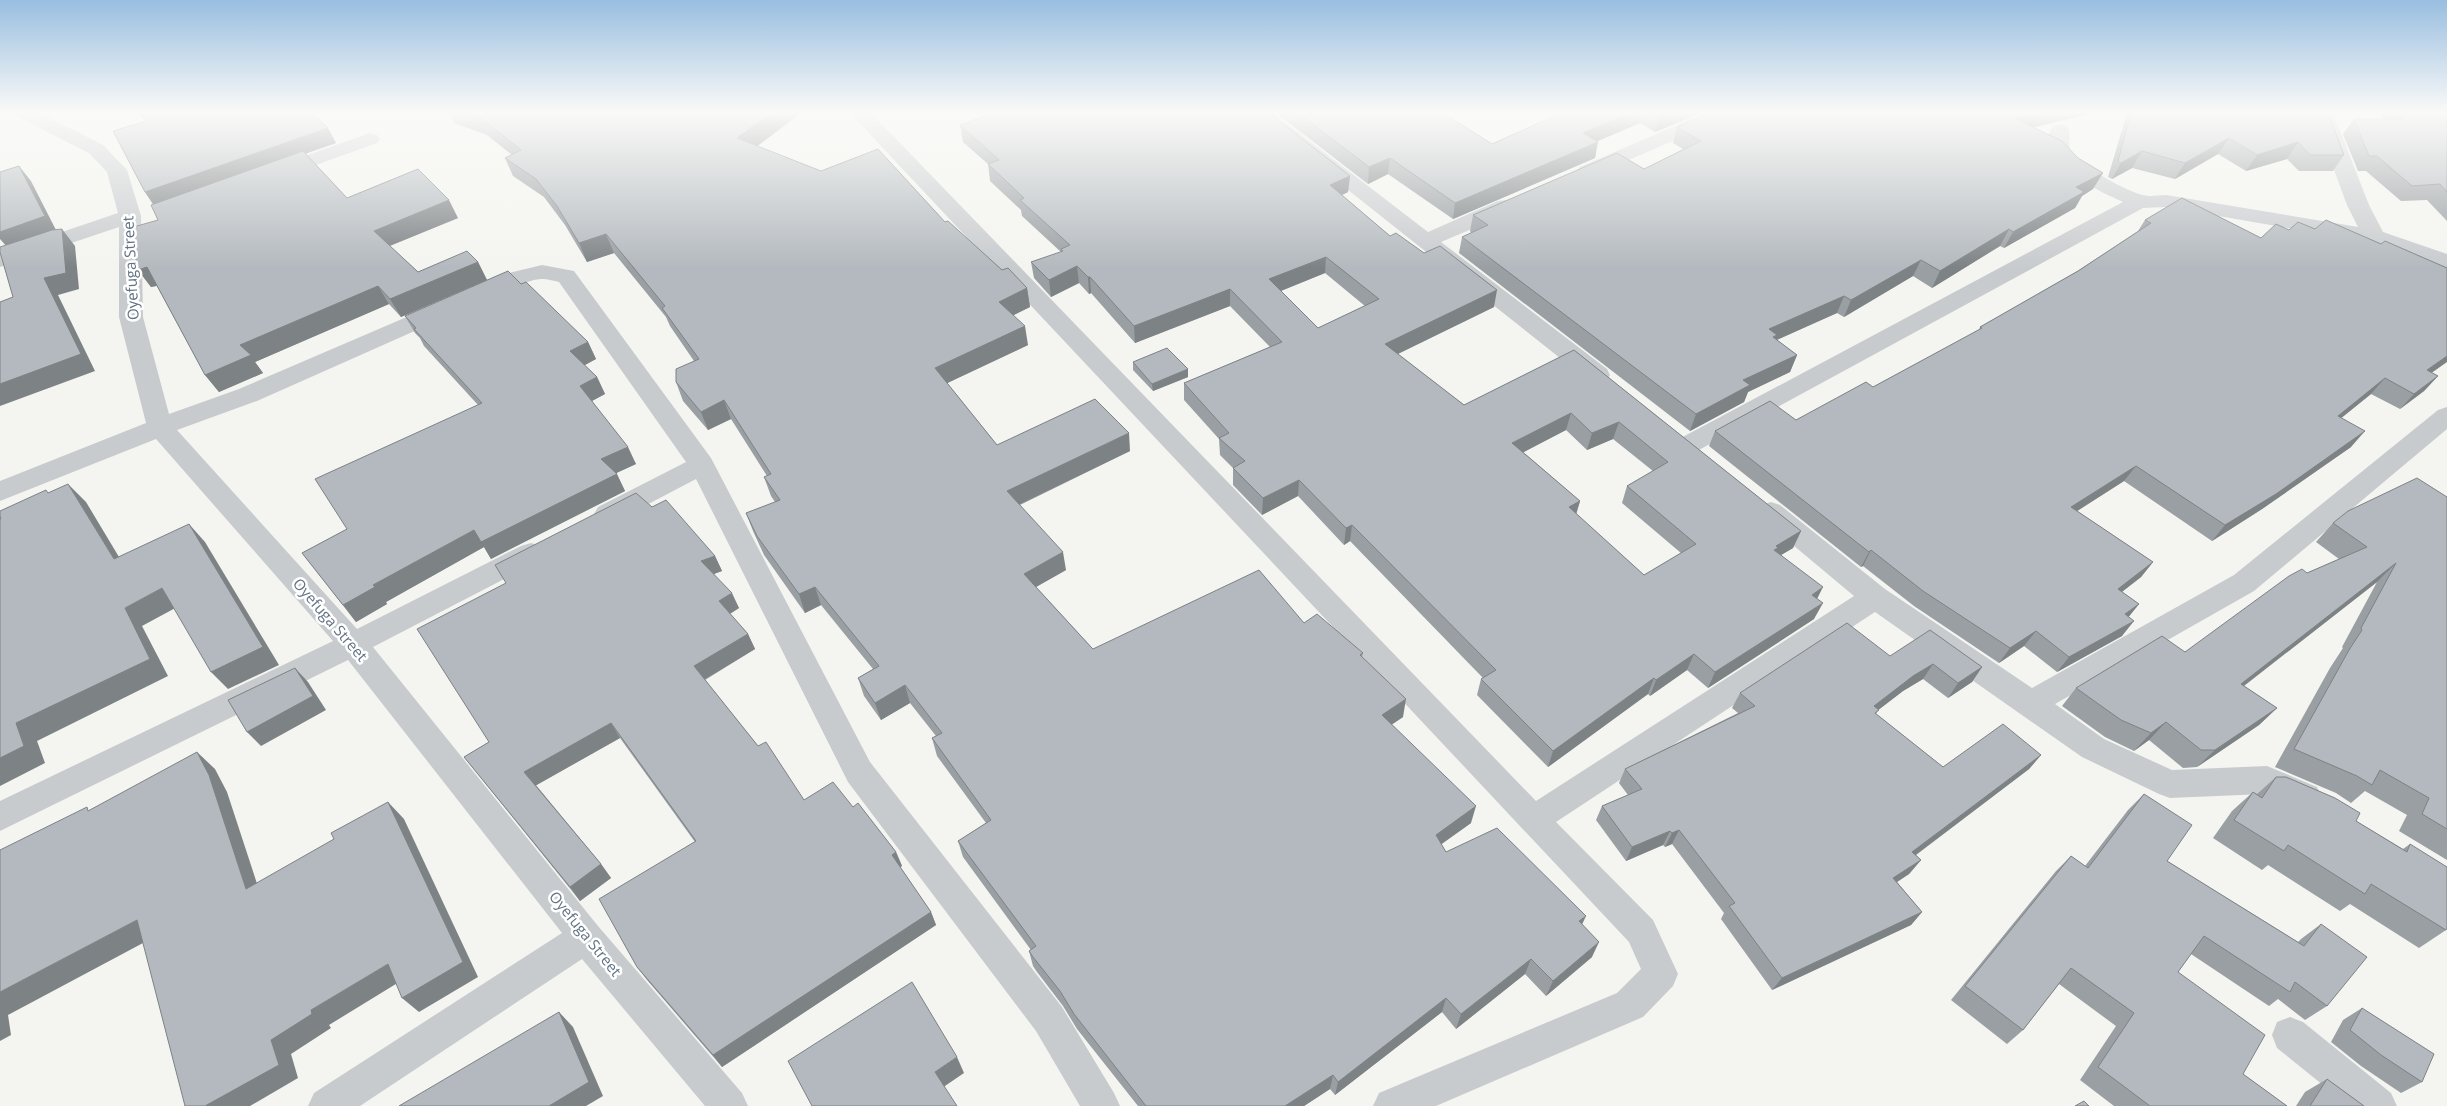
<svg xmlns="http://www.w3.org/2000/svg" width="2447" height="1106" viewBox="0 0 2447 1106" font-family="'Open Sans',sans-serif">
<style>
.lines{fill:none;stroke-linecap:round;stroke-linejoin:round}
.street{fill:#c8cbce;fill-rule:evenodd}
.wall{fill:#9a9fa3;fill-rule:evenodd}
.shaded-wall{fill:#7d8285}
.building{fill:#b3b9be;stroke:#7d8285;fill-rule:evenodd}
.labels{text-anchor:middle;stroke-width:5;stroke-linejoin:round;paint-order:stroke}
.street-label{font-size:15px;fill:#607284;stroke:#fff}
</style>
<rect width="100%" height="100%" fill="#f4f5f0"/>
<g class="lines">
<g class="street">
<path d="M15,113h25l63,32 24,25 14,46 2,101 26,97 70,-25 198,-85 8,-2 8,2 4,5 -4,5 -196,87 -80,29 180,199 164,-83 10,-3 10,3 4,7 -4,7 -168,87 225,279 144,167 6,13h-43l-123,-147 -222,147h-52l6,-13 248,-160 -214,-273 -348,171v-30l333,-160 -177,-202 -156,62v-20l146,-58 -27,-106v-90l-119,40v-14l118,-40 -11,-41 -18,-19 -71,-36z"/>
<path d="M850,113h21l665,688 318,-205 -92,-77 -4,-7 4,-7 9,-3 9,3 105,84 147,99 202,-113 204,-165 9,-3v22l-193,162 -199,113 49,35 68,31 95,-4 50,21 5,10 -5,10 -11,4 -41,-17 -95,4 -11,-4 -77,-37 -207,-145 -319,210 97,98 25,54 -5,12 -30,31 -207,89h-63l6,-13 238,-100 24,-24 -12,-27z"/>
<path d="M1251,113h22l155,119 70,-31 8,-1 8,1 3,5 -3,5 -73,31 166,127 3,6 -3,6 -9,2 -9,-2z"/>
<path d="M1705,113h26l-3,4 -134,58 -7,2 -7,-2 -3,-4 3,-4z"/>
<path d="M2313,113h20l36,92 14,27 64,22v15l-78,-27 -203,-35 -23,1 -446,243 -9,3 -9,-3 -4,-6 4,-6 444,-237c-23,-11 -94,-41 -70,-76l7,-2 7,2c5,7 0,17 4,25 7,13 58,42 72,44 7,2 16,0 23,0l192,32 -11,-22z"/>
<path d="M370,133l7,2 3,4 -3,4 -92,33 -7,2 -7,-2 -3,-4 3,-4z"/>
<path d="M542,265l32,6 137,187 159,304 192,245 52,86 6,13h-40l-44,-75 -188,-249 -152,-303 -80,42 -9,3 -9,-3 -4,-7 4,-7 88,-45 -127,-180c-5,-1 -11,-3 -16,-3 -24,0 -46,25 -69,19l-3,-5c10,-16 52,-23 71,-28z"/>
<path d="M2290,1017l13,5 88,71 6,13h-48l-72,-58 -5,-13 5,-13z"/>
</g>
</g>
<g class="wall">
<path d="M138,113h174l24,30 -31,10 42,45 111,20 -68,28 28,26 60,-10 9,18 -86,37 -12,-13 -134,58 8,11 -44,19 -14,-17 -48,-89 -6,1 -13,-17 20,-50 -5,-16 -8,-12v-71z"/>
<path d="M450,113h351l-44,33 188,76 57,48 25,18 3,19 -17,8 15,30 -81,38 50,62 133,6 -110,54 46,65 -30,17 57,62 211,-26 59,30 -1,4 41,60 -12,8 80,98 -30,21 5,8 136,72 10,33 -46,39 -21,-22 -69,55 -14,-17 -107,83 -5,-6 -26,17h-166l-61,-77 -14,-23 -26,-34 -4,-6 -4,-15 2,-1 -68,-93 -5,-16 28,-18 -49,-67 -5,-18 4,-2 -26,-33 -29,17 -17,-24 -6,-18 15,-9 -52,-64 -16,8 -41,-58 -11,-24 -7,-18 29,-11 -4,-6 -7,-19 3,-1 -36,-57 -23,11 -25,-29 -7,-19 18,-21 -24,-35 -4,-9 -52,-64 -27,9 -22,-37 -21,-28 -31,-21 -8,-18 7,-3 -25,-20 -33,-12z"/>
<path d="M1276,113h167l49,31 65,-29 -4,-2h148l-46,19 -15,-9 -43,18 -2,17 -142,61 -65,-45 -20,10z"/>
<path d="M1710,113h383l-60,14 60,62 -11,7 -7,12 -71,40 -4,-2 -68,42 -19,-12 -69,41 -7,-4 -60,27 20,15 -7,17 -42,20 -4,10 -54,29 -231,-178 3,-16 9,-4 -1,-2 3,-16 171,-46 39,-20 -10,-6 4,-16z"/>
<path d="M2127,113h197l20,42 -11,16h-34l-12,-12 -41,12 -28,-17 -43,25 -43,-11 -20,11 -4,-2z"/>
<path d="M2379,113h68v108l-20,-21 -26,1 -35,-30h-8l-15,-37 11,-15h29z"/>
<path d="M960,125l390,51 -2,16 -6,3 48,41 104,71 -96,47 66,51 110,-55 227,181 -8,17 -12,7 36,43 -3,21 -106,69 -21,-18 -37,26 -2,-2 -100,73 -71,-72 4,-16 2,-1 -133,-137 -6,4 -46,-49 -36,19 -29,-30v-17l-13,-13 -1,-16 -35,-39v-17l86,-36 -40,-41 -95,37 -44,-50 -2,1 -10,-11 -28,14 -17,-19 -3,-16 30,-10 -39,-36 -1,-6 -31,-29 -2,-17 -25,-22zM1325,273l40,33 -47,22 -37,-37zM1566,430l21,20 26,-11 40,32 -26,15 -5,17 59,50 -37,22 -68,-61 4,-13 -57,-49z"/>
<path d="M2145,220l293,156 -14,15 -24,18 -29,-15 -30,24 10,29 -89,62 -50,32 -88,-60 -47,30 76,51 -12,15 -19,15 17,12 -10,12 -7,20 -65,36 -33,-26 -25,17 -85,-57 -51,-40 -2,1 -152,-121 6,-15 81,-11 77,-33 106,-57 1,-3 98,-56 60,-40z"/>
<path d="M521,284l67,58 8,17 -12,6 13,12 8,17 -13,7 44,63 -20,9 9,18 -134,68 -7,-12 -98,55 1,2 -31,18 -54,-69 45,-24 131,-124 -54,-59 -4,-8 -5,-5 -10,-17z"/>
<path d="M1133,362l55,7v8l-35,14 -20,-21z"/>
<path d="M2447,497v363l-48,-29 8,-16 -42,-24 -14,12 -15,-10 -61,-26 55,-99 13,-20 -1,-1 35,-65 -133,104 33,22 -18,17 -62,42 -14,1 -34,-28 -15,11 -29,-14 -43,-31 14,-18 109,-36 122,-79 32,-14 -23,-17 17,-19z"/>
<path d="M652,507l63,49 7,15 -8,3 25,34 -9,6 18,20 7,15 -50,31 53,66 46,54 49,7 43,45 6,14 -2,1 31,45 5,13 -214,142 -75,-87 -10,-13 58,-125 -75,-104 -84,47 65,79 10,14 -31,23 -116,-144 25,-15z"/>
<path d="M1890,656l92,11 -10,15 -24,16 -25,-19 -20,12 -25,19 -2,4 67,53 98,-12 -12,14 -113,86 5,5 -12,14 -12,8 25,30 -11,13 -139,65 -51,-71 3,-6 -52,-69 -7,3 -2,-2 -37,16 -30,-41 6,-14 26,-11 -9,-12 6,-14 113,-56 -6,-5 8,-15z"/>
<path d="M2276,777l80,44 47,28 7,-5 36,86 -27,18 -69,-44 -10,7 -72,-46 -6,5 -49,-32 19,-27 21,-19 4,2z"/>
<path d="M2144,794l23,67 131,81 3,-3 20,-15 6,82 -22,14 -27,-21 -9,7 -78,-52 -13,18 65,102 44,32h-173l-34,-26 36,-54 -57,-42 -36,46 -16,14 -56,-44 105,-129 15,-15 14,10 43,-56z"/>
<path d="M2362,1008l60,74 -21,11 -40,-27 -30,-24 12,-22z"/>
<path d="M2327,1079l37,27h-68l9,-14z"/>
</g>
<g class="shaded-wall">
<path d="M771,113h30l-58,44 -6,-19z"/>
<path d="M1630,113h12l-2,10 -61,26 4,-16z"/>
<path d="M1667,113h34l-46,19 4,-16z"/>
<path d="M2034,113h59l-87,21 8,-16z"/>
<path d="M328,128l8,15 -181,64 -10,-15z"/>
<path d="M2229,138l-11,16 -43,25 10,-16z"/>
<path d="M1598,142l-3,16 -142,61 2,-16z"/>
<path d="M2298,142l-11,17 -41,12 11,-16z"/>
<path d="M2142,151l-10,17 -20,11 9,-16z"/>
<path d="M1390,158l-2,16 -20,10 1,-17z"/>
<path d="M19,166l12,15 26,51 -49,16 -8,-9v-7z"/>
<path d="M2103,173l-10,16 -11,7 -7,12 -71,40 9,-16 63,-45z"/>
<path d="M1350,176l-2,16 -19,9 1,-16z"/>
<path d="M449,200l9,18 -74,30 -10,-17z"/>
<path d="M62,229l13,17 4,43 -21,6 37,76 -95,35v-22l44,-106z"/>
<path d="M2009,229l-9,17 -68,42 8,-17z"/>
<path d="M606,234l8,19 -27,9 -8,-19z"/>
<path d="M1326,257l-1,16 -57,23 1,-17z"/>
<path d="M1921,260l-8,16 -69,41 7,-17z"/>
<path d="M478,262l9,18 -86,37 -11,-18z"/>
<path d="M1077,266l2,17 -28,14 -2,-17z"/>
<path d="M147,267l13,18 -9,2 -13,-17z"/>
<path d="M1088,277h2l1,16 -2,1z"/>
<path d="M378,286l11,18 -134,58 8,11 -44,19 -14,-17 35,-30z"/>
<path d="M1027,288l3,19 -28,14 -3,-19z"/>
<path d="M1230,289v17l-95,37 -1,-17z"/>
<path d="M1497,290l-3,17 -111,54 2,-17z"/>
<path d="M1844,296l-7,17 -63,28 -5,-12z"/>
<path d="M1025,326l3,19 -89,42 -4,-19z"/>
<path d="M588,342l8,17 -18,10 -8,-18z"/>
<path d="M1797,355l-7,17 -42,20 -4,10 -54,29 6,-17 47,-34z"/>
<path d="M2447,356v6l-34,24 14,-16z"/>
<path d="M1188,369v8l-35,14 -1,-7z"/>
<path d="M2438,376l-14,15 -24,18 14,-15z"/>
<path d="M597,377l8,17 -17,9 -8,-17z"/>
<path d="M2385,378l-14,16 -47,38 14,-16z"/>
<path d="M724,400l7,19 -23,11 -7,-18z"/>
<path d="M1571,413l-5,17 -57,30 3,-17z"/>
<path d="M1619,422l-6,17 -26,11 5,-17z"/>
<path d="M2365,431l-14,16 -89,62 -50,32 13,-16z"/>
<path d="M1129,433l1,18 -120,58 -3,-18z"/>
<path d="M628,447l8,17 -26,12 -9,-17z"/>
<path d="M2136,466l-12,15 -64,41 11,-15z"/>
<path d="M617,474l8,17 -134,68 -7,-12 -98,55 1,2 -31,18 -13,-17 30,-20 101,-55z"/>
<path d="M1299,480l-1,16 -36,19 1,-17z"/>
<path d="M68,484l18,18 45,75 -17,-18z"/>
<path d="M1580,501l-5,17 -6,-11z"/>
<path d="M189,524l16,18 74,123 -51,24 -17,-17z"/>
<path d="M1352,525l-2,16 -6,4 2,-17z"/>
<path d="M1801,531l-8,17 -22,13 -5,5 10,-20z"/>
<path d="M1871,550l-8,16 -2,1 8,-15z"/>
<path d="M1063,552l3,18 -39,22 -3,-18z"/>
<path d="M715,556l7,15 -14,5 -7,-15z"/>
<path d="M2153,562l-12,15 -35,27 12,-15z"/>
<path d="M2396,563l-19,19 -154,120 18,-18z"/>
<path d="M815,587l6,18 -16,8 -6,-19z"/>
<path d="M1823,587l-8,16 -3,-8z"/>
<path d="M162,588l17,18 -37,20 26,50 -131,65 8,22 -45,23v-28l16,-35 109,-115z"/>
<path d="M732,593l7,15 -13,8 -7,-15z"/>
<path d="M1823,603l-9,16 -106,69 7,-16z"/>
<path d="M2139,604l-12,15 -2,-5z"/>
<path d="M2134,621l-12,15 -65,36 12,-15z"/>
<path d="M2036,631l-12,15 -25,17 11,-15z"/>
<path d="M748,634l7,15 -53,32 -8,-15z"/>
<path d="M1694,654l-7,16 -37,26 6,-16z"/>
<path d="M1933,664l-10,15 -20,12 -39,30 10,-15 39,-30z"/>
<path d="M1982,667l-10,15 -24,16 10,-15z"/>
<path d="M295,668l13,14 18,28 -65,36 -14,-14z"/>
<path d="M1654,678l-6,16 -100,73 5,-16z"/>
<path d="M905,685l5,18 -29,17 -6,-17z"/>
<path d="M1406,699l-3,18 -24,16 3,-18z"/>
<path d="M2277,708l-18,17 -62,42 18,-17z"/>
<path d="M2166,722l-17,18 -15,11 17,-18z"/>
<path d="M611,723l9,15 -85,48 -11,-14z"/>
<path d="M197,752l18,17 12,23 37,113 -18,-16z"/>
<path d="M2041,755l-12,14 -128,97 11,-14z"/>
<path d="M388,802l16,17 74,158 -59,35 -17,-14z"/>
<path d="M1476,806l-5,17 -39,28 4,-16z"/>
<path d="M1679,830l-7,14 -7,3 7,-14z"/>
<path d="M1670,831l-7,14 -37,16 6,-14z"/>
<path d="M896,852l6,14 -5,3 -5,-14z"/>
<path d="M1921,860l-12,14 -26,17 10,-13z"/>
<path d="M601,864l10,14 -31,23 -10,-14z"/>
<path d="M931,912l5,13 -214,142 -9,-12z"/>
<path d="M1922,912l-11,13 -139,65 10,-12z"/>
<path d="M1586,916l-7,15v-10z"/>
<path d="M137,920l21,15 -150,80 3,20 -11,6v-49z"/>
<path d="M1599,942l-7,15 -46,39 7,-15z"/>
<path d="M1531,959l-6,15 -69,55 5,-15z"/>
<path d="M388,964l16,15 -75,46 2,3 -40,26 7,24 -48,28h-45l66,-66 40,-30z"/>
<path d="M1446,998l-4,14 -107,83 3,-13z"/>
<path d="M559,1012l14,15 30,69 -17,10h-37z"/>
<path d="M957,1057l7,16 -22,15 -7,-16z"/>
<path d="M1333,1075l-3,14 -26,17h-19z"/>
</g>
<g class="building">
<path d="M140,113h172l16,15 -183,64 -32,-61 33,-10z"/>
<path d="M468,113h303l-34,25 84,33 57,-22 67,73 3,-1 54,49 6,-2 19,20 -28,14 26,24 -90,42 62,77 98,-46 34,34 -122,58 56,61 -39,22 67,73 2,2 166,-79 45,53 13,-9 46,39 -3,2 46,44 -24,16 94,91 -40,29 10,17 51,-24 89,88 -7,5 20,21 -46,39 -22,-22 -70,55 -15,-16 -108,84 -5,-7 -48,31h-139l-72,-92 -14,-23 -27,-34 -4,-6 7,-5 -78,-105 33,-21 -59,-82 10,-5 -37,-48 -30,18 -17,-25 21,-12 -64,-79 -16,7 -42,-58 -11,-23 34,-13 -16,-23 7,-3 -47,-74 -23,12 -25,-30v-13l23,-10 -37,-51 3,-2 -59,-72 -27,9 -22,-37 -21,-27 -31,-21 16,-8 -42,-33z"/>
<path d="M994,113h275l81,63 -20,9 60,51 6,-3 28,20 16,-7 57,44 -112,54 79,61 110,-55 227,181 -25,15 2,2 -4,2 49,37 -11,8 11,8 -108,69 -21,-18 -38,26 -2,-2 -101,73 -72,-72 15,-9 -144,-145 -6,3 -47,-48 -36,18 -30,-30 12,-7 -26,-23 10,-5 -45,-50 98,-41 -52,-53 -96,37 -44,-49h-2l-11,-11 -28,14 -18,-18 32,-11 -2,-2 9,-4 -50,-45 4,-2 -36,-34 11,-4 -39,-35zM1326,257l53,42 -61,29 -49,-49zM1571,413l21,20 27,-11 49,40 -41,24 69,58 -52,31 -75,-68 11,-6 -68,-58z"/>
<path d="M1298,113h145l49,31 69,-31h69l-47,20 15,9 -143,61 -65,-45 -21,9z"/>
<path d="M1654,113h13l-8,3z"/>
<path d="M1710,113h324l-20,5 48,23 16,17 25,15 -27,14 8,5 -71,40 -4,-3 -69,42 -19,-11 -70,40 -7,-4 -75,33 8,6 -4,2 24,18 -54,25 7,5 -54,29 -234,-177 26,-12 -15,-10 144,-62 27,16 57,-28 -24,-14z"/>
<path d="M2131,113h193l6,5 14,37h-34l-12,-13 -41,13 -28,-17 -44,25 -43,-12 -21,12 -3,-2z"/>
<path d="M2400,113h47v79l-7,-8 -28,2 -35,-30h-8l-15,-37h50z"/>
<path d="M303,151l44,47 71,-29 31,31 -75,31 44,41 49,-21 11,11 -88,37 -12,-13 -138,59 11,10 -46,20 -58,-108 -9,3 -8,-42 28,-8 -7,-15z"/>
<path d="M19,166l26,50 -45,16v-60z"/>
<path d="M2182,198l79,40 15,-14 13,6 9,-8 17,7 11,-9 55,24 4,-3 62,27v88l-20,14 11,6 -24,18 -29,-16 -47,38 27,15 -89,63 -51,31 -89,-59 -65,41 82,55 -35,27 21,15 -14,10 9,7 -65,36 -33,-26 -26,17 -87,-57 -52,-41 -2,2 -154,-121 55,-30 26,19 70,-38 7,5 109,-59 -2,-1 98,-56 73,-48 -6,-3z"/>
<path d="M62,229l4,44 -22,5 37,76 -81,30v-82l13,-5 -13,-45v-5l52,-17z"/>
<path d="M508,271l13,13 5,-2 62,60 -18,9 27,26 -17,9 48,61 -27,12 16,15 -136,68 -7,-12 -101,55 2,2 -32,18 -41,-52 45,-24 -32,-50 167,-76 -68,-74 2,-1 -11,-12z"/>
<path d="M1167,348l21,21 -36,15 -19,-22z"/>
<path d="M2417,478l30,19v332l-25,-15 7,-16 -49,-28 -8,15 -15,-9 -63,-27 55,-99 13,-20 -1,-2 35,-65 -155,121 36,24 -62,42h-14l-35,-28 -15,11 -30,-13 -45,-32 86,-52 23,16 104,-76 13,-7 5,4 60,-26 -34,-24 15,-12z"/>
<path d="M68,484l46,75 75,-35 74,123 -52,25 -49,-84 -37,20 25,51 -134,64 8,23 -24,12v-239h1l-1,-3v-5l46,-21 2,3z"/>
<path d="M636,493l16,14 14,-7 49,56 -14,5 31,32 -13,8 29,33 -54,32 64,80 8,-4 38,58 29,-18 20,25 5,-4 38,49 -4,3 39,57 -218,143 -76,-88 -38,-68 97,-58 -85,-118 -87,49 77,92 -31,23 -106,-130 25,-15 -72,-113 89,-46 -11,-18z"/>
<path d="M1847,623l43,33 40,-26 52,37 -24,16 -25,-19 -20,12 -39,30 5,4 -4,3 68,54 60,-43 38,31 -129,97 9,8 -28,18 29,34 -140,66 -53,-72 6,-3 -56,-73 -7,3 -2,-2 -38,16 -30,-41 40,-17 -17,-20 130,-63 -15,-13z"/>
<path d="M295,668l18,28 -66,36 -19,-32z"/>
<path d="M197,752l12,23 37,114 88,-50 -3,-6 57,-31 75,160 -61,36 -14,-34 -77,46 1,4 -41,26 8,25 -74,41h-20l-48,-186 -137,72v-142l87,-43 1,4z"/>
<path d="M2276,777h10l49,21 25,15 -4,8 51,31 3,-8 37,23v61l-1,2 -75,-46 -6,10 -77,-49 -4,6 -50,-31 19,-28 9,6z"/>
<path d="M2144,794l48,31 -25,36 137,85 17,-22 46,33 -40,49 -32,-24 -5,10 -86,-56 -26,36 87,63 -22,39 44,32h-137l-52,-39 36,-54 -63,-45 -48,62 -58,-44 106,-130 17,12z"/>
<path d="M912,982l45,75 -22,15 22,34h-145l-24,-45z"/>
<path d="M2362,1008l72,46 -12,28 -41,-27 -31,-25z"/>
<path d="M559,1012l30,70 -40,24h-150z"/>
<path d="M2327,1079l37,27h-54z"/>
<path d="M2084,1101l5,5h-14z"/>
</g>
<linearGradient id="sky" x2="0" y2="1"><stop stop-color="#99bee0"/><stop offset="0.42" stop-color="#fafaf8"/><stop offset="1" stop-color="#fafaf8" stop-opacity="0"/></linearGradient>
<rect width="2447" height="268" fill="url(#sky)"/>
<g class="labels">
<g class="street-label">
<text transform="translate(131 268) rotate(-93)" y="5">Oyefuga Street</text>
<text transform="translate(330 620) rotate(49)" y="5">Oyefuga Street</text>
<text transform="translate(585 934) rotate(51)" y="5">Oyefuga Street</text>
</g>
</g>
</svg>
